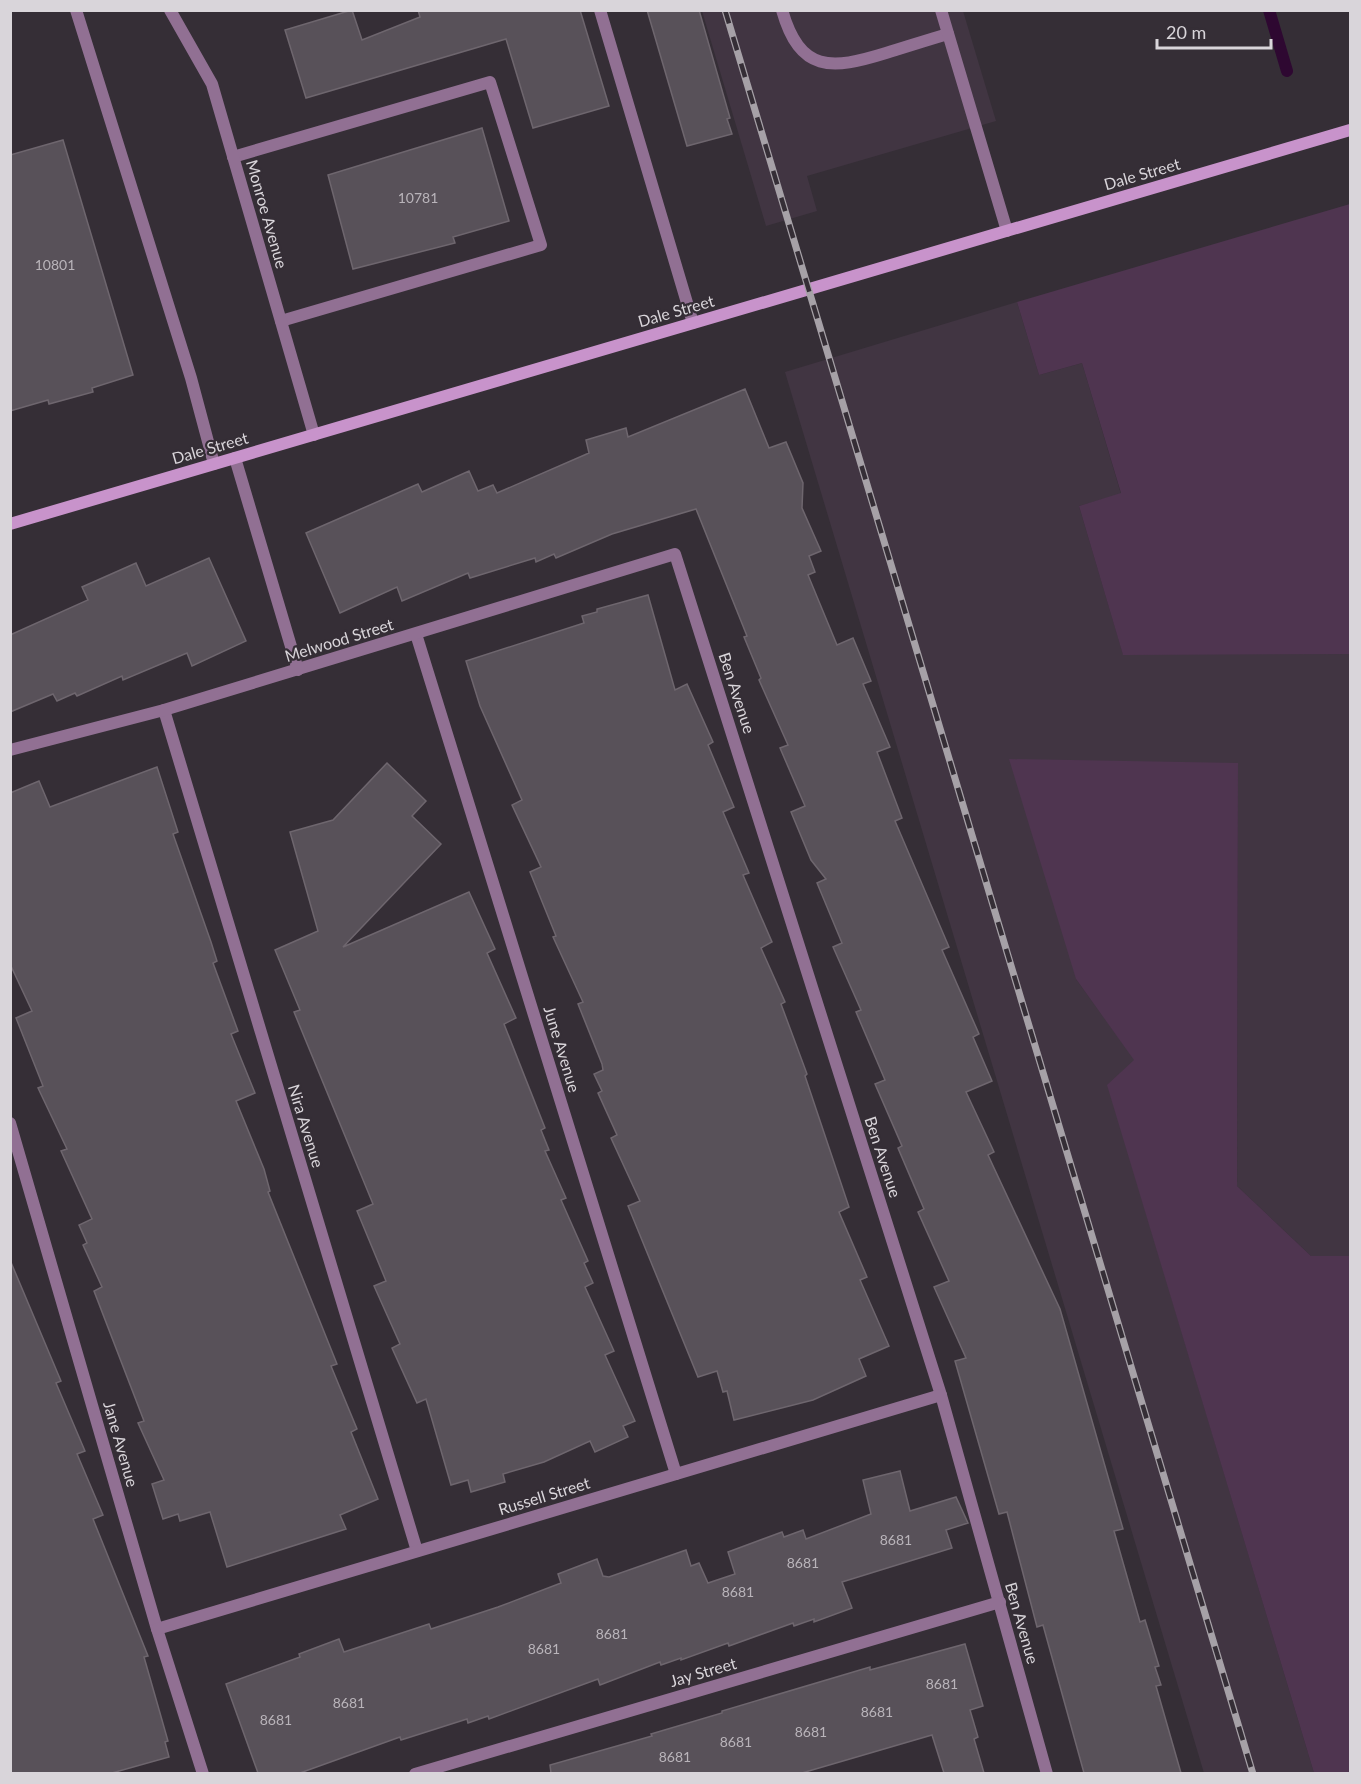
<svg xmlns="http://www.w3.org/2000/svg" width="1361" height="1784" viewBox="0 0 1361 1784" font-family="Lato,sans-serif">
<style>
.built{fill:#413542}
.green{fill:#4f3550}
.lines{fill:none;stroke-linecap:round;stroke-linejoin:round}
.stream{stroke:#2e0831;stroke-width:12}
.building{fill:#585159;stroke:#6e666e;stroke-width:1.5}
.lane{stroke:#917093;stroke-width:12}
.street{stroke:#917093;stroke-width:12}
.secondary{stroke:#c893cb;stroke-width:12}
.rail-casing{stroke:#a6a1a7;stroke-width:7}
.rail{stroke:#352e36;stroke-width:4.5;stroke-dasharray:14;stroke-linecap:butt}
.labels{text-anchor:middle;stroke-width:4.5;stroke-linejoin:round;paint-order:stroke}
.number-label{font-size:14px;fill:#b9b4ba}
.street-label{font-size:16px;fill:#d9d5da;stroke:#352e36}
</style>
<rect width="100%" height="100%" fill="#352e36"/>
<g class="built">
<path d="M702,11h261l33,110 -189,55 10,35 -51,15z"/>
<path d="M1017,302l22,73 43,-12 39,131 -42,12 44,148h227v602h-39l-74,-70 1,-423 -162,216 59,81 -27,26 206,687h-110l-419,-1401z"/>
</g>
<g class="green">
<path d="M1350,204v450l-227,1 -44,-149 42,-13 -39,-130 -43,12 -22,-73z"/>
<path d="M1009,759l229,4 -1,423 74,70h39v517h-36l-207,-688 27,-25 -58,-81z"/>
</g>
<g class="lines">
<path class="stream" d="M1269,10l18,61"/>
</g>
<g class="building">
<path d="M352,10l10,30 58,-23 -2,-7h162l29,96 -76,22 -27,-89 -200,59 -21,-68z"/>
<path d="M647,10h52l31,108 -3,1 5,15 -45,12z"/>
<path d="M482,128l27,93 -56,16 2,6 -102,26 -25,-94z"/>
<path d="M63,140l70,235 -41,13 1,4 -44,12 -1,-4 -38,11v-256z"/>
<path d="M745,389l24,59 17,-6 17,41 -1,25 19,43 -12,5 6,16 -7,3 29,70 16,-7 18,43 -8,3 27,63 -13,5 25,66 -7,3 54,126 -7,3 37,84 -6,3 19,44 -26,11 28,60 -6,3 72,154 63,220 -9,2 26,91 5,-2 14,46 -4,1 6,18 -5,1 25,87h-97l-41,-148 -6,2 -30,-115 -8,2 -44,-153 11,-3 -32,-71 15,-6 -31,-69 6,-3 -26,-61 4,-2 -27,-62 10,-4 -29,-68 5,-2 -28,-63 9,-4 -25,-60 9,-4 -15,-19 -20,-48 14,-6 -25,-58 8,-3 -29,-65 2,-2 -17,-41 3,-1 -51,-127 -84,25 -56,24 -2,-4 -18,8 -1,-4 -65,20 -2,-5 -66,28 -5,-14 -57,26 -34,-80 112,-49 4,8 47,-21 9,20 15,-6 4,8 92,-40 -3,-13 40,-12 2,9z"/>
<path d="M209,558l37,83 -54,25 -5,-13 -64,27 -1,-4 -45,20 -2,-3 -18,8 -4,-7 -43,18v-77l78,-35 -6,-13 54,-24 10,23z"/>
<path d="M648,595l27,95 12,-6 26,58 -5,3 26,62 -11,5 26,61 -6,2 29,67 -11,6 24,54 -4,2 26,70 -2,2 44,131 -10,5 28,65 -7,3 29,66 -30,13 7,17 -53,24 -79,20 -7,-29 -4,1 -6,-21 -19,6 -70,-171 12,-5 -29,-63 6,-3 -19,-42 4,-2 -8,-17 9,-4 -1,-6 -24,-60 5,-2 -30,-65 3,-1 -26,-64 11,-5 -29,-62 10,-5 -42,-94 -14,-45 118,-38 -2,-7 15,-4v-3z"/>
<path d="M387,763l39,38 -14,15 29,28 -98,103 126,-55 26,57 -8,4 29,65 -12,6 41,104 -4,2 8,20 -4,1 21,47 -5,2 27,61 -4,2 9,20 -8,4 29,64 -9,4 30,66 -12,5 5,11 -33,15 -5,-11 -46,21 -41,12 2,8 -34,10 -3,-12 -17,5 -25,-86 -9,4 -25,-55 8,-4 -26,-58 12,-5 -29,-70 16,-7 -79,-192 6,-2 -25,-60 43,-19 -28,-99 43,-12z"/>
<path d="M157,767l21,65 -5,2 38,108 6,19 -4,2 25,68 -7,3 24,59 -19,8 28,68 6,22 -2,1 69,172 -6,2 26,63 -6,3 27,67 -38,16 6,14 -119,38 -17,-55 -30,9 -2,-7 -15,5 -11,-35 12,-4 -26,-57 6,-2 -50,-130 8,-4 -19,-42 4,-2 -8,-18 13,-6 -31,-68 6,-2 -29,-61 5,-2 -27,-68 16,-7 -22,-47v-171l29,-12 11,26z"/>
<path d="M10,1260l51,121 -5,2 29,68 -8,3 26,61 -10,4 55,137 -4,1 24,84 -3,1 4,15 -57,16h-102z"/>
<path d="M900,1471l10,40 46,-14 12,26 -22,7 6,18 -110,34 10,26 -38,14v-3l-20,7 -1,-3 -64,23 -1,-3 -47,17v-2l-20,7 -1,-3 -60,23 -2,-6 -109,40 -1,-3 -20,7 -1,-4 -66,21 -1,-3 -100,36h-42l-32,-89 74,-27 -1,-3 40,-15 5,13 85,-28 2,5 67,-22 63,-24 -3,-9 39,-15 6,17 6,1 77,-27 5,16 8,-3 9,20 27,-9 -7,-22 54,-20 2,5 19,-7 3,9 65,-25 -8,-34z"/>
<path d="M965,1644l18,62 -13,4 8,27 -4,2 10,34h-40l-12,-38 -130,38h-251l-1,-8 102,-29 -1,-2 71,-21v-2l148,-44v3z"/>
</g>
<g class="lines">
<g class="lane">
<path d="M76,10l115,368 23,86"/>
<path d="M600,10l93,313"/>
<path d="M782,10c18,63 49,60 104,43 20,-6 41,-13 62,-19"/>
<path d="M941,10l66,221"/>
<path d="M233,157l257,-75 51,163 -260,76"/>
</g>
<g class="street">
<path d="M170,10l42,74 102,351"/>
<path d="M235,458l63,212"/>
<path d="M416,634l260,840"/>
<path d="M164,710l253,841"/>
<path d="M10,750l154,-40 511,-156 266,841 106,379"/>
<path d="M10,1123l147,506 46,145"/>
<path d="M157,1629l784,-234"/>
<path d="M415,1774l585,-172"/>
</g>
<path class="secondary" d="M10,524l1340,-394"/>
<g class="rail-casing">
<path id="rail" d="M725,10l528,1764"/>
</g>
<use href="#rail" class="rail"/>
</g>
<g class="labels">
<g class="number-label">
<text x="418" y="203">10781</text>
<text x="55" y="270">10801</text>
<text x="896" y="1545">8681</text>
<text x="803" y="1568">8681</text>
<text x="738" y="1597">8681</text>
<text x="612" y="1639">8681</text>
<text x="544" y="1654">8681</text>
<text x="942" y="1689">8681</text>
<text x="349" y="1708">8681</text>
<text x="877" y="1717">8681</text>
<text x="276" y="1725">8681</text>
<text x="811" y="1737">8681</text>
<text x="736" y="1747">8681</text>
<text x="675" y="1762">8681</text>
</g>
<g class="street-label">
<text transform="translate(1142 174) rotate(-16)" y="6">Dale Street</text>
<text transform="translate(267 214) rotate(74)" y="6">Monroe Avenue</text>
<text transform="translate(676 311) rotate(-16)" y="6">Dale Street</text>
<text transform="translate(210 448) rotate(-16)" y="6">Dale Street</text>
<text transform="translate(339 640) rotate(-17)" y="6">Melwood Street</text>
<text transform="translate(737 693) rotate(72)" y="6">Ben Avenue</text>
<text transform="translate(562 1049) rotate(73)" y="6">June Avenue</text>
<text transform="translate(306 1126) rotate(73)" y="6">Nira Avenue</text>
<text transform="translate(883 1157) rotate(72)" y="6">Ben Avenue</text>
<text transform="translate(121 1444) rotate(74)" y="6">Jane Avenue</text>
<text transform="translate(544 1496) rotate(-17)" y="6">Russell Street</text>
<text transform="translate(1022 1623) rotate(74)" y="6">Ben Avenue</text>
<text transform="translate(703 1672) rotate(-16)" y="6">Jay Street</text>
</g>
</g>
<rect width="1361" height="1784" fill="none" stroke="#d9d5da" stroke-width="24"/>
<path d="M1157 39v9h114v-9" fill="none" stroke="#d9d5da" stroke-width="3"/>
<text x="1166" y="39" font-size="18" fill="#d9d5da" stroke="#352e36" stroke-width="4.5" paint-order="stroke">20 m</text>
</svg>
